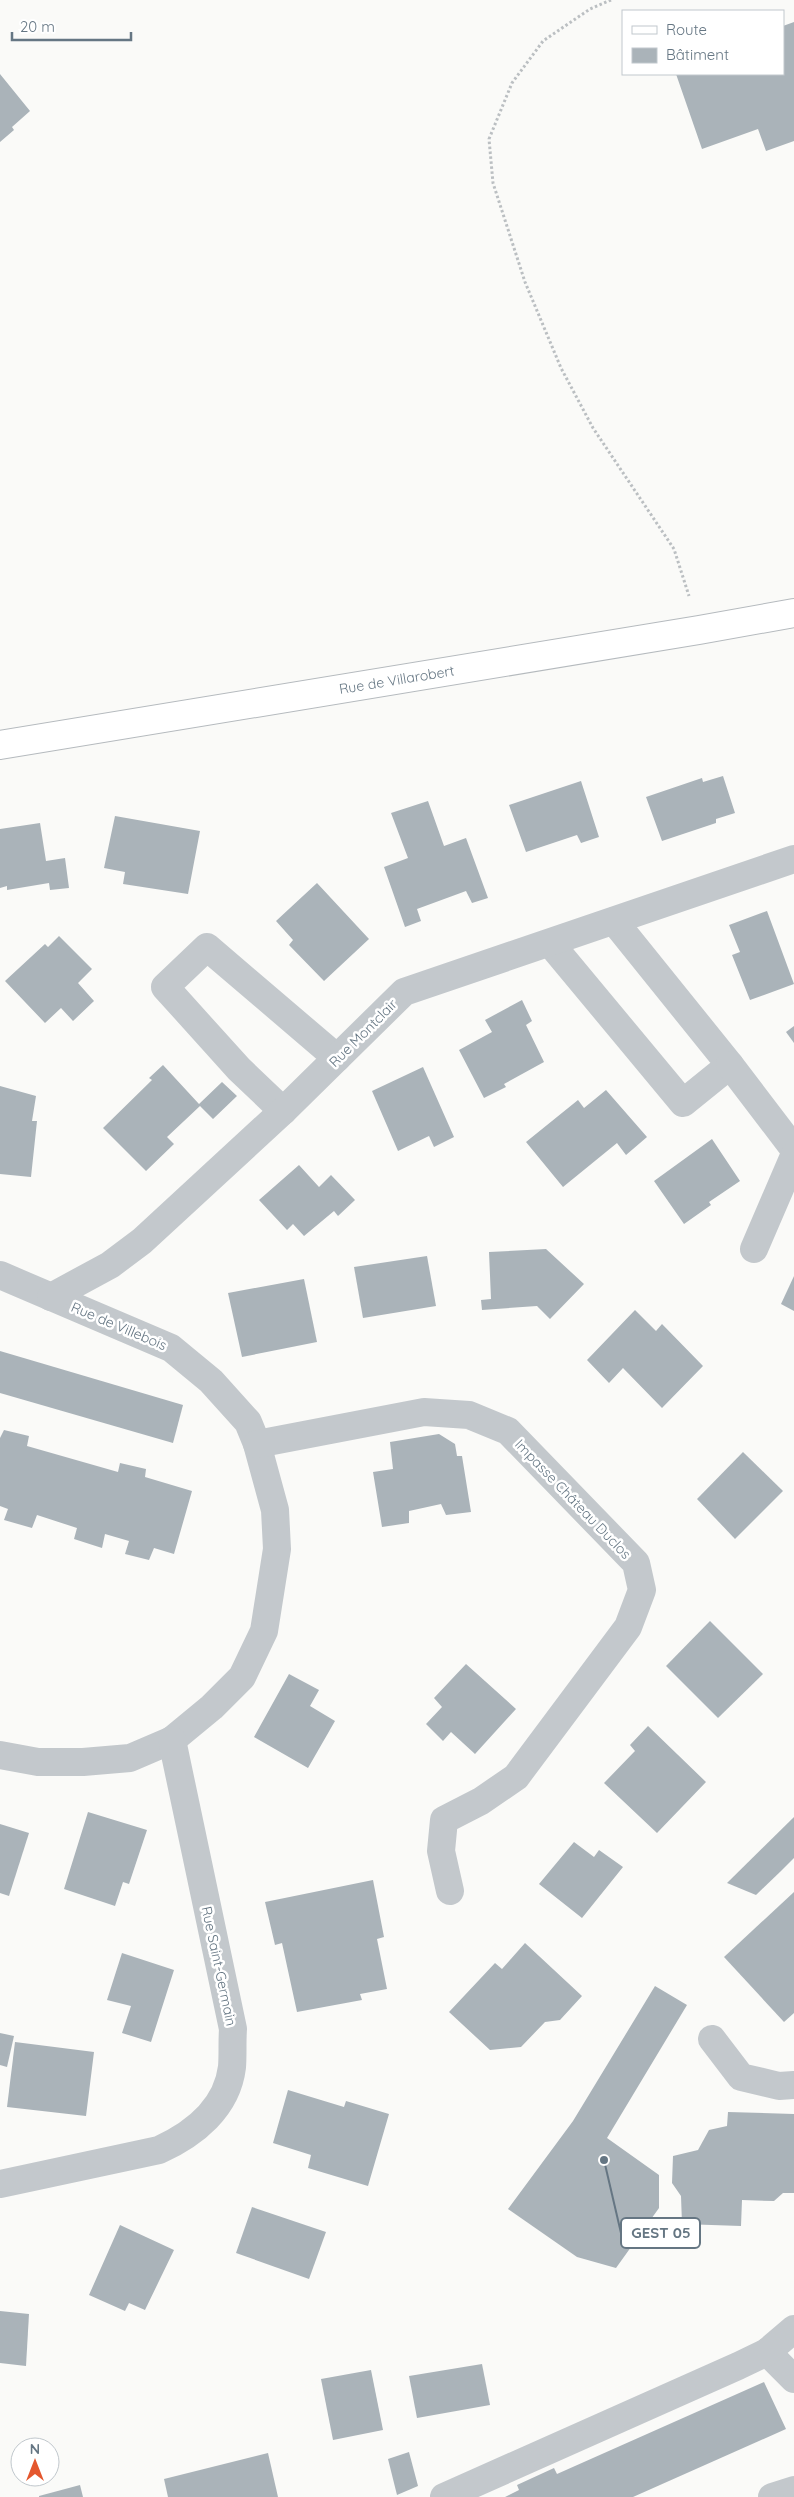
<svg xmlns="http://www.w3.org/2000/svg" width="794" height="2497" viewBox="0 0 794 2497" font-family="Quicksand,sans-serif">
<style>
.building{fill:#aab3b9}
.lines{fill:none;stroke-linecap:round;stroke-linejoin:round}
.major-casing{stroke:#b5babe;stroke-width:30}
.path{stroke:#bbbfc2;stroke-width:3;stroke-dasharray:2.5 2.5;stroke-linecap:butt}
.minor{stroke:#c3c8cc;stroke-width:28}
.major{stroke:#fff;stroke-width:28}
.labels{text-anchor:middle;stroke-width:5;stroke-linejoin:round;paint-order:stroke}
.street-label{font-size:14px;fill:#657683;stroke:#fff}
.leader{fill:none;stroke:#657683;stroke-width:2}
.callout-dot{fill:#657683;stroke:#fff;stroke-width:2}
.callout{fill:#fff;stroke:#657683;stroke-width:2}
.callout-label{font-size:15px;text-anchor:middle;font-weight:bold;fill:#657683}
</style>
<rect width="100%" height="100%" fill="#fafaf8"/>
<g class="building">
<path d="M794,22v119l-28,10 -8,-22 -56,20 -26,-75h107v-48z"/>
<path d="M0,74l30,37 -18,16 2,3 -14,12z"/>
<path d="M723,776l12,37 -19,6v4l-54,18 -16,-44 56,-19 1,4z"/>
<path d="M581,781l18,56 -18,6 -4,-8 -51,17 -17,-47z"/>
<path d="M428,801l16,45 22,-8 22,60 -16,5 -6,-12 -49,18 4,12 -16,6 -21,-60 24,-9 -17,-45z"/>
<path d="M115,816l85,15 -12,63 -65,-10 2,-12 -21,-4z"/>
<path d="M40,823l6,38 19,-3 4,30 -19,2 -1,-7 -42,7v-4l-7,2v-59z"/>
<path d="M317,883l52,56 -45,42 -35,-36 4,-5 -17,-19z"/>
<path d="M767,911l27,73 -44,16 -18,-45 8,-3 -11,-27z"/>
<path d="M59,936l33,33 -14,14 16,18 -21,20 -12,-13 -16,15 -40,-42 40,-37 3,3z"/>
<path d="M522,1000l10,21 -6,4 18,37 -40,22 2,3 -22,11 -25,-48 33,-18 -7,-12z"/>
<path d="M794,1026v17l-8,-11z"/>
<path d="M163,1065l36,39 23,-22 15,14 -24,23 -13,-13 -33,31 7,7 -28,27 -43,-43 49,-48 -3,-2z"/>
<path d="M423,1067l31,70 -20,10 -5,-11 -31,15 -26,-60z"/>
<path d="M0,1086l36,10 -4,25h5l-6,56 -31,-3z"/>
<path d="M606,1090l41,47 -21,18 -9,-12 -54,44 -37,-45 52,-42 6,8z"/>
<path d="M712,1139l28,42 -31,21 2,3 -27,19 -30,-43z"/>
<path d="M299,1165l20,22 12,-12 24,25 -17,16 -4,-5 -30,25 -11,-12 -6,6 -28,-30z"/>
<path d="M546,1249l38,35 -34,35 -13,-13 -55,4 -1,-10 10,-1 -2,-47z"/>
<path d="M427,1256l9,50 -73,12 -9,-51z"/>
<path d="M794,1276v35l-13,-7z"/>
<path d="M304,1279l13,63 -75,15 -14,-64z"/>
<path d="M635,1310l21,21 6,-7 41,42 -41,42 -39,-40 -14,15 -22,-23z"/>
<path d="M0,1351l183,54 -10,38 -173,-50z"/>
<path d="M4,1430l25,6 -2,10 91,26 2,-9 26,6 -1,8 47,14 -18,63 -20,-6 -5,12 -24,-6 4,-13 -24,-7 -3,14 -28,-9 3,-11 -40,-13 -5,13 -28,-8 4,-11 -8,-3v-68z"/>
<path d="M439,1434l16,10 2,12h5l9,56 -25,3 -5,-11 -32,7v12l-27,4 -9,-55 20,-3 -3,-27z"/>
<path d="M743,1452l40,39 -48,48 -38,-40z"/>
<path d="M710,1621l53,53 -45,44 -52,-52z"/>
<path d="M466,1664l50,45 -41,45 -24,-22 -8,9 -17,-17 16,-17 -8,-9z"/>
<path d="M289,1674l30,16 -9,16 25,15 -27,47 -54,-31z"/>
<path d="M648,1726l58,56 -49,51 -53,-50 31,-32 -5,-6z"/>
<path d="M88,1812l59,18 -18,54 -6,-2 -8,24 -51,-17z"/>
<path d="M794,1817v41l-13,13 -25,24 -29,-12z"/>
<path d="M0,1824l29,9 -20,63 -9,-3z"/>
<path d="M574,1842l20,15 5,-7 24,17 -41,51 -43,-34z"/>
<path d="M373,1880l11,57 -7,2 10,50 -27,5 2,6 -65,12 -15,-69 -7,2 -10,-43z"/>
<path d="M794,1892v121l-10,9 -60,-65z"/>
<path d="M525,1943l57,53 -22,24 -15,2 -24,25 -31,3 -41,-38 46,-49 7,6z"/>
<path d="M122,1953l52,17 -23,72 -29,-9 9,-27 -24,-6z"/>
<path d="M655,1986l32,19 -80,133 52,37v33l-43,60 -39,-11 -69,-48 65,-88z"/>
<path d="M0,2033l14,3 -7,31 -7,-2z"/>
<path d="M15,2042l79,10 -8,64 -79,-9z"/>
<path d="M288,2090l56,17 2,-6 43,13 -21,72 -60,-18 3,-13 -38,-12z"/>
<path d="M728,2112l66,2v79h-11l-9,8 -32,-1 -1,26 -59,-2 -1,-28 -9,-13 1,-27 25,-6 11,-20 18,-4z"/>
<path d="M252,2207l74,25 -17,47 -73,-26z"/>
<path d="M120,2225l54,25 -29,60 -16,-7 -4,8 -36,-16z"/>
<path d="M0,2311l29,3 -3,52 -26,-3z"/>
<path d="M482,2364l8,41 -73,13 -8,-42z"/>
<path d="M371,2370l12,60 -50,10 -12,-61z"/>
<path d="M764,2382l22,47 -153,68h-128l14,-7 -2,-5 37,-17 3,6z"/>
<path d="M409,2452l9,34 -21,9 -9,-36z"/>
<path d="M268,2453l10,44h-110l-4,-18z"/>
<path d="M80,2485l3,12h-44v-1z"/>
</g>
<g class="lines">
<g class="major-casing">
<g id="major">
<path id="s1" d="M0,745l699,-115 95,-17"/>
</g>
</g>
<path class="path" d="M611,0l-21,9 -47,32 -31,42 -23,56 4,44 32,99 36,86 32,60 81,121 15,47"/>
<g class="minor">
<path d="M550,943l133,160 47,-38 -116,-144"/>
<path d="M730,1065l64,84"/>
<path d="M283,1111l-44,-42 -74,-82 42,-40 130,111"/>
<path d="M754,1249l40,-93"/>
<path d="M0,1275l171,73 40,33 37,41 9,22 18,66 2,39 -13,82 -22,46 -30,30 -40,33 -42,18 -47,4h-45l-38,-7"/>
<path d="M51,1297l59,-32 32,-24 141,-130 121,-119 390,-133"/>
<path d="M257,1444l167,-32 45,3 39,16 128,132 6,27 -14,37 -112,150 -35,24 -37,19 -3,31 9,40"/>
<path d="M712,2039l29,38 38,9 15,-1"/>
<path d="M0,2184l159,-34c35,-16 68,-42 73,-83 1,-12 0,-25 1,-38l-61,-289"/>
<path d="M767,2352l27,27"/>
<path d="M444,2497l294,-131 29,-14 27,-23"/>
<path d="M772,2497l22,-7"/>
</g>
<use href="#major" class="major"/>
</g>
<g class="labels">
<g class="street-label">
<text dy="5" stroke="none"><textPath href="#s1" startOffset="402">Rue de Villarobert</textPath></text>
<text transform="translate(363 1033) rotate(-45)" y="5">Rue Montclair</text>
<text transform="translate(119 1326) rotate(23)" y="5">Rue de Villebois</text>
<text transform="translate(573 1499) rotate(46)" y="5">Impasse Château Duclos</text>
<text transform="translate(219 1966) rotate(78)" y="5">Rue Saint-Germain</text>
</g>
</g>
<path class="leader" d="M604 2160L621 2233"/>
<circle class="callout-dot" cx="604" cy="2160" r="5"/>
<rect class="callout" x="621" y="2218" width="79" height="30" rx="5"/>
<g class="callout-label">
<text x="661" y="2238">GEST 05</text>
</g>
<rect x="622" y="10" width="162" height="65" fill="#ffffff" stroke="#c1c8cd"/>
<rect x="632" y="26" width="25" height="8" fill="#ffffff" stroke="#c1c8cd"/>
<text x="666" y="35" font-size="15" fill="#657683">Route</text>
<rect x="632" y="48" width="25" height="15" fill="#aab3b9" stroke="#c1c8cd"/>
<text x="666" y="60" font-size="15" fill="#657683">Bâtiment</text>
<g transform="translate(35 2462)"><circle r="24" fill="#ffffff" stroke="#c1c8cd"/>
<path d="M0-4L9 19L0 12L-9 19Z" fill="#e4572e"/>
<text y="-8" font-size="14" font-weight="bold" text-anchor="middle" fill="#657683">N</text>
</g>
<path d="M12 32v8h119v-8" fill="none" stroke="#657683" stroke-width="2.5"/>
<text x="20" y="32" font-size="15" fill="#657683" stroke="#ffffff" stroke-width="4" paint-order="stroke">20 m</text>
</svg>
